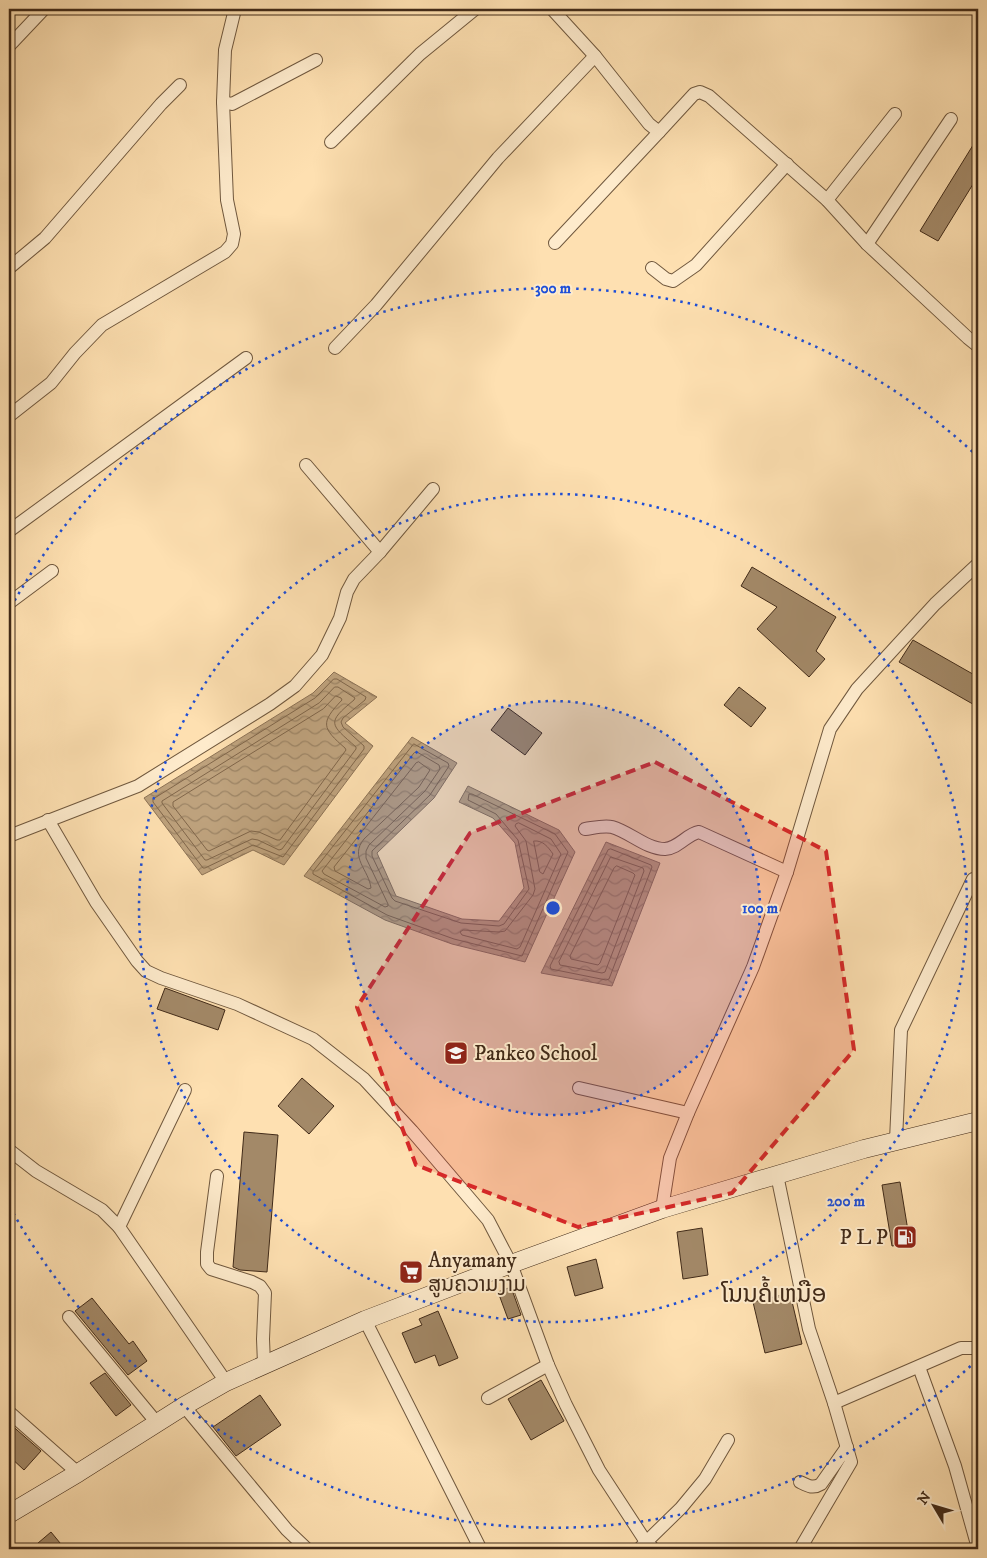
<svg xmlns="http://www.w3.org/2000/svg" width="987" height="1558" viewBox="0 0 987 1558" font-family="'IM FELL DW Pica','Noto Sans Lao',serif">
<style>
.water{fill:url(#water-waves);stroke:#8c7255}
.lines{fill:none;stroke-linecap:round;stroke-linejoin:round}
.shore{stroke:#80664a;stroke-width:1}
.building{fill:#a38968;stroke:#412a18}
.minor-casing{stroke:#70583e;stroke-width:14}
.secondary-casing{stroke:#412a18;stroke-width:19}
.minor{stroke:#feebcc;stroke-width:12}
.secondary{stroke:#feebcc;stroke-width:18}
.marked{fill:#d62828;fill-opacity:0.2;stroke:#d62828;stroke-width:4;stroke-dasharray:10 6;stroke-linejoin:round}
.ring{fill:none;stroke:#1d4ed8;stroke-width:2.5;stroke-dasharray:2.5 5}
.labels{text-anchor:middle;stroke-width:4;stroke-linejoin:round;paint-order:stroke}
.poi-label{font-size:21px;fill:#412a18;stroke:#feebcc;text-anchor:start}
.quarter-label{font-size:24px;fill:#412a18;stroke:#feebcc}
.centre{fill:#1d4ed8;stroke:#feebcc;stroke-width:2.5}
.ring-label{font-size:15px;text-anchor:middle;font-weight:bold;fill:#1d4ed8;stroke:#feebcc;stroke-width:4;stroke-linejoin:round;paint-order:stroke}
</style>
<defs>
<pattern id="water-waves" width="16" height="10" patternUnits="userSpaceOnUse" patternTransform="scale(1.25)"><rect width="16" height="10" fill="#bea27d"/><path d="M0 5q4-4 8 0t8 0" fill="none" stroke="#9c8465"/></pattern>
</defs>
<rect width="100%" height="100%" fill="#fee0b1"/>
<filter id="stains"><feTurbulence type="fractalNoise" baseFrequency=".004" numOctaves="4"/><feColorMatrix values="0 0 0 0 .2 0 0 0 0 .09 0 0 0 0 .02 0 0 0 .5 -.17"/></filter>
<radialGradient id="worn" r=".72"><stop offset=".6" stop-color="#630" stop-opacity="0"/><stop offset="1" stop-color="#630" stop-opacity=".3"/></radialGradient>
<g class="water">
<path d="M334,672l43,25 -32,26 28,23 -89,119 -31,-15 -51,25 -58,-77 169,-105z"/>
<path d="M412,737l45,26 -23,35 -57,55 19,43 66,23 37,2 25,-33 -9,-45 -22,-25 -34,-16 9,-16 91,44 16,22 -50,110 -73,-18 -67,-24 -81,-44z"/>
<path d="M606,842l54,21 -48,123 -71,-13z"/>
</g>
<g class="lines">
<g class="shore">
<path d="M334,679h3l29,18 -1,3 -22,18 -2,4 2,5 21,19v3l-81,108 -30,-12 -48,23h-2l-50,-66v-3l162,-101z"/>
<path d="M335,687h3l17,11 -1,2c-28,23 -24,24 2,47v2l-74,100 -3,1 -21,-10 -6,-1 -45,21h-2l-43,-57v-2l157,-98z"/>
<path d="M336,696l5,2 1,2c-22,23 -20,28 3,48l1,2 -66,90h-3l-18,-8 -8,-1 -42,20 -2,-1 -34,-44v-4l150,-93z"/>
<path d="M414,744l34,19 1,3 -19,29 -58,56v5l20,42 3,3 66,22 38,3 5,-2 25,-35 -11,-49 -22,-26 -28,-14 1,-6h3l83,40 13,18 -46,104 -68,-17 -67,-24 -74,-41v-2z"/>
<path d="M417,752l22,13 1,4 -15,22 -56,54 -3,6v7l22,46v2l-3,1 -61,-33 -2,-3 92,-118z"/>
<path d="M419,762l11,8 -11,17 -55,52c-15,18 5,31 7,49l-3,1 -33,-18 -1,-4 82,-104z"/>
<path d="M519,823l32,16 10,15 -41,93 -3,2 -55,-14 -2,-3 3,-2 36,2 6,-1 28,-36 2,-6 -9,-48 -11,-15 1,-2z"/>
<path d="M534,841c9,-1 14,6 19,13l-10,20 -3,-2z"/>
<path d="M611,849l40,16 1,2 -43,112 -3,1 -55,-11 -1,-3 58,-116z"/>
<path d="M611,857l32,11 1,3 -39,101 -3,1 -42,-8 -1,-3z"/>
<path d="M617,866l16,7 2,2 -35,88 -2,2 -27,-6 -1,-3 44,-88z"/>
</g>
</g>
<g class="building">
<path d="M978,137v39l-40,65 -18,-10z"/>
<path d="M752,567l84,50 -20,34 9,8 -16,18 -52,-48 20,-22 -36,-21z"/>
<path d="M913,640l65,37v30l-79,-45z"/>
<path d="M739,687l27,21 -15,19 -27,-22z"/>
<path d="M508,708l34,25 -17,22 -34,-25z"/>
<path d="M165,988l60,22 -7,20 -61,-21z"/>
<path d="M302,1078l32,28 -25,28 -31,-28z"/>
<path d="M244,1132l34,3 -11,137 -27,-2 -7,-3z"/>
<path d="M900,1182l10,61 -18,3 -10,-61z"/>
<path d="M702,1228l6,47 -25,4 -6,-47z"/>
<path d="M596,1259l7,29 -28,8 -8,-29z"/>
<path d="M511,1287l10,28 -13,4 -10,-27z"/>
<path d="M790,1293l12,51 -37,9 -12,-51z"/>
<path d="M92,1298l37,46 4,-3 14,20 -19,14 -53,-64z"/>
<path d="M438,1311l20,47 -19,8 -4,-11 -20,8 -13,-30 20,-8 -3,-6z"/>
<path d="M105,1373l26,32 -15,11 -26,-33z"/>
<path d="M541,1380l23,41 -33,19 -23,-41z"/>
<path d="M260,1395l21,30 -45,31 -23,-29z"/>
<path d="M9,1423l32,28 -17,19 -15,-14z"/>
<path d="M51,1532l14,17h-34z"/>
</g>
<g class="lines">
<g class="minor-casing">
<g id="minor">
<path d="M552,9l43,47 54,68 10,8 35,-38 6,-2 9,4 118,104 40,44 101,94 10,8"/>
<path d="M9,46l35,-37"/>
<path d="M223,102l9,2 84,-44"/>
<path d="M331,142l89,-88 55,-45"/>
<path d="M827,200l68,-86"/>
<path d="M555,243l104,-111"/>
<path d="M867,244l84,-125"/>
<path d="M9,268l36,-30 116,-134 19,-19"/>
<path d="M652,268l14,11 7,2 23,-16 91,-101"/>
<path d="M335,348l41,-43 122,-147 97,-102"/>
<path d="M9,416l42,-33 24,-30 27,-28 123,-73 7,-8 2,-10 -7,-34 -4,-98 2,-52 10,-41"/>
<path d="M306,465l74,87"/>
<path d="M9,531l237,-173"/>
<path d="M9,603l43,-32"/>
<path d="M48,820l48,82 41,59 9,10 15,7 76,26 76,35 51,40 48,52 76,89 23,44 37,101 18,40 33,65 47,72 8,7"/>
<path d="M585,829c8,-1 19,-4 27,-2 18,5 34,22 53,22 14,-1 22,-15 34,-17l88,40"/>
<path d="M9,836l129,-50 132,-82 25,-18 27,-31 18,-37 7,-26 7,-13 26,-27 53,-63"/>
<path d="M579,1088l109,25"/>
<path d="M896,1140l5,-110 72,-151 5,2"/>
<path d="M9,1150l27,21 66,39 17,17 107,155"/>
<path d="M777,1175l32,154 25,74 17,59 -51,87"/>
<path d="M217,1176l-10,76v12l4,5 41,13 8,4 5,7 -2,46 1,25"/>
<path d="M662,1209l8,-51 18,-45 65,-146 34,-95 43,-143 27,-40 78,-85 43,-40"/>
<path d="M119,1227l66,-137"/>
<path d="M69,1317l88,106"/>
<path d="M365,1320l114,226"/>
<path d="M919,1367l36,99 23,82"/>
<path d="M488,1398l60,-33"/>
<path d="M834,1403l127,-55h17"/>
<path d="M184,1406l103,124 20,19"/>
<path d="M9,1412l69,61"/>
<path d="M800,1482c8,4 13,7 21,2l26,-37"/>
<path d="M639,1549l42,-41 24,-29 23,-39"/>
</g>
</g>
<g class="secondary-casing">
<path id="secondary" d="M9,1514l69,-41 106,-67 42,-24 139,-62 146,-56 151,-55 202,-60 114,-28"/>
</g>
<use href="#minor" class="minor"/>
<use href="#secondary" class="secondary"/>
</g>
<path class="marked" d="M655,762l171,89 28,199 -122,143 -154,34 -162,-62 -59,-158 113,-174z"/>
<circle cx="553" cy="908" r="207" fill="#1d4ed8" fill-opacity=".12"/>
<g class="ring">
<circle cx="553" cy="908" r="207"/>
<circle cx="553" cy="908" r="414"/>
<path d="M976 1361A620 620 0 0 1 11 1209M11 607A620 620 0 0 1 976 455"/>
</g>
<defs>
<g id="school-square" transform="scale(1.25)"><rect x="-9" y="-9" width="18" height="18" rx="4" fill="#8f2418" stroke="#feebcc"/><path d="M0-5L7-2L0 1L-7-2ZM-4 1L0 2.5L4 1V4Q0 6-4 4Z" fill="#fff"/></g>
<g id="fuel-square" transform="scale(1.25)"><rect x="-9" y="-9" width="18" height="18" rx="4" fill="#8f2418" stroke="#feebcc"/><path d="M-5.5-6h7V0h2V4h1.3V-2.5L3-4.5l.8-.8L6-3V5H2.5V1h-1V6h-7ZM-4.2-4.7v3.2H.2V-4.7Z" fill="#fff"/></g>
<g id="supermarket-square" transform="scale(1.25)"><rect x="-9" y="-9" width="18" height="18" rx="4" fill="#8f2418" stroke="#feebcc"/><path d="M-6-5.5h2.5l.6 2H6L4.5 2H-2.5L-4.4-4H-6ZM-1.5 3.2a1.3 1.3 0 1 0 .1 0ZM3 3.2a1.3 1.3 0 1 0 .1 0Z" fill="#fff"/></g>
</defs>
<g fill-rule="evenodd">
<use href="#school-square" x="456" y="1053"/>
<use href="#fuel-square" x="905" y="1237"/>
<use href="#supermarket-square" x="411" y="1272"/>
</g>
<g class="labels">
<g class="poi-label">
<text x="474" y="1060">Pankeo School</text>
<text x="888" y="1244" text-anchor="end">P L P</text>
<text x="428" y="1267">Anyamany<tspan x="428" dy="24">ສູນຄວາມງາມ</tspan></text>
</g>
<g class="quarter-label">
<text x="774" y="1302">ໂນນຄໍ້ເຫນືອ</text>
</g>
</g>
<circle cx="553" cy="908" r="8" class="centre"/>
<g class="ring-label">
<text x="553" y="293">300 m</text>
<text x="760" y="913">100 m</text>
<text x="846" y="1206">200 m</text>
</g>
<rect width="987" height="1558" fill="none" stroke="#fee0b1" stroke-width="30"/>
<rect x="10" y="10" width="967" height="1538" fill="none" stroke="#412a18" stroke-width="2.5"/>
<rect x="15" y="15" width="957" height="1528" fill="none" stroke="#412a18"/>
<g transform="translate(934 1506) rotate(308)" stroke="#feebcc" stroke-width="4" paint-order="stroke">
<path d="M0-4L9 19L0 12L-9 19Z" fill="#412a18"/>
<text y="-8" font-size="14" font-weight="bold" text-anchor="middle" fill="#412a18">N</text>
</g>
<rect width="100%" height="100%" filter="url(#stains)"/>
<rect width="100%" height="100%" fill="url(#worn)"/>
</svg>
